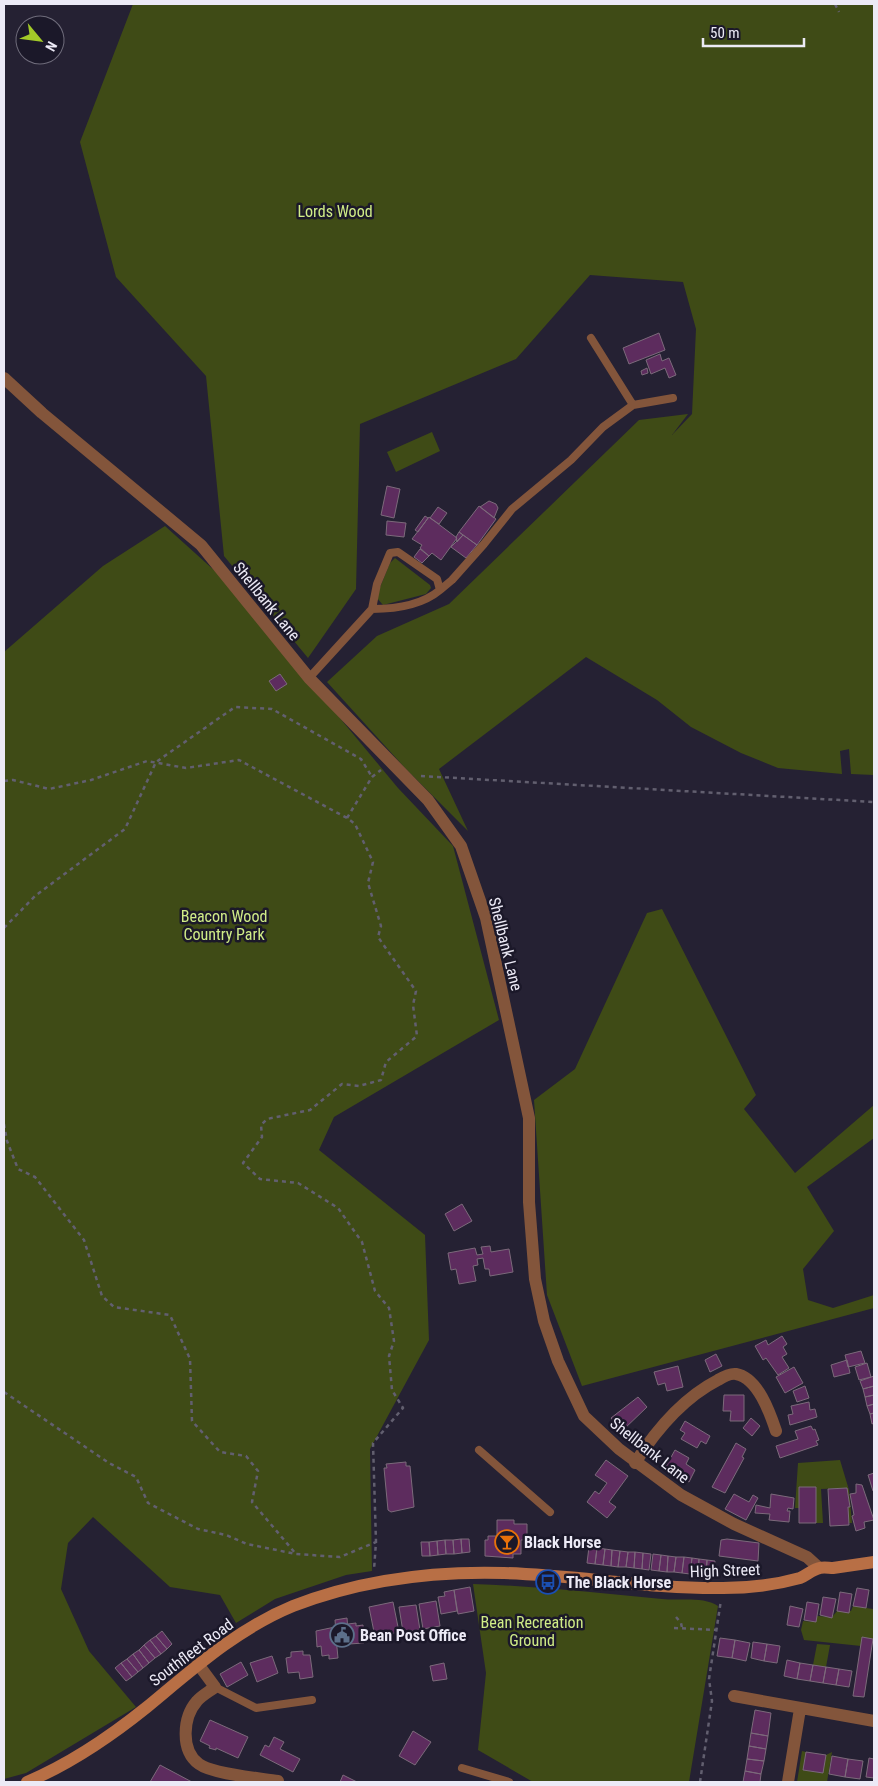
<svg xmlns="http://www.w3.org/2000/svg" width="878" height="1786" font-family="'Roboto Condensed',sans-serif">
  <rect width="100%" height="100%" fill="#252133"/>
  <path fill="#3f4b16" d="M133,4h741v771l-23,-1 -2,-25 -9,2 2,23 -64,-6 -37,-15 -50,-26 -34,-27 -71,-43 -147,112 29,62 -62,-62 -79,-87 50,-46 72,-32 190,-184 49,-6 -16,21 20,-21 4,-85 -13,-47 -93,-7 -74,84 -156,65 -4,165 -48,69 -84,-102 -18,-180 -90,-99 -36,-135z
    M432,432l8,19 -44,21 -9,-20z
    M165,526l61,55 172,207 55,58 46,174 -165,97 -15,33 106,85 4,105 -59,109 2,122 -26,4 -71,24 -39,24 -16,-28 -50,-8 -77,-70 -25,26 -7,46 28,62 47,56 -110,66 -22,6v-1127l99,-86z
    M395,558l35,27 1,3 -5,6 -43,11 -7,-8 14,-34z
    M662,909l94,186 -12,14 51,64 79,-68v33l-67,49 27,44 -31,38 5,31 25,8 41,-13v13l-292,78 -35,-91 -13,-195 41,-31 72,-156z
    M840,1460l9,30 3,33h-3l-1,-16h2l-4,-19 -25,1 2,34h-7v-36h-17v21h-4l3,-45z
    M473,1584c63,2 126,9 189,15 18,2 41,-3 56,7l-29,176h-156l-55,-32 8,-77z
    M874,1605l-1,34 -11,-2 -1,9 -57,-6 -3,-10 2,-9 12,1 2,-6 15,1 5,-6h14l2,-5 20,3z
    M817,1644l13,1 -4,22 -13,-2z
    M802,1751l4,1 -3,18 19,3 4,-18 6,-3 -5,30h-30z"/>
  <path fill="#5d2c5e" stroke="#7c6a7b" d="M659,333l6,17 -36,14 -6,-16z
    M660,354l2,7 7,-3 7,17 -7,3 -4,-10 -14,6 -5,-14z
    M647,368l1,5 -6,2 -1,-4z
    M387,486l13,3 -6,29 -13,-3z
    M489,501l7,3 2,4 -4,10 -14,-11z
    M479,506l17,13 -19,26 -18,-13z
    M438,507l9,6 -8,11 -9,-6z
    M425,516l3,2 -10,14 -3,-2z
    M429,517l28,21 -16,22 -9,-7 -3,3 -9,-8 2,-3 -10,-6z
    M387,521l19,2 -2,14 -18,-2z
    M459,532l4,3 -6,7 -1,-5z
    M463,535l14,10 -11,13 -15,-11z
    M420,549l9,7 -7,7 -8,-6z
    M280,674l7,10 -11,7 -7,-10z
    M462,1204l10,17 -18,10 -9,-17z
    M490,1246l1,6 18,-3 4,23 -23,4 -1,-7h-4l-2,-11 -6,1 1,6 -5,1 3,15 -17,3 -3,-15 -5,1 -3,-17 27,-5 2,7 6,-1 -2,-7z
    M782,1336l5,8 -4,3 4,7 -5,3 7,11 -11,7 -12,-17 -3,2 -8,-14 11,-6 2,5z
    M861,1351l4,12 -17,4 -3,-12z
    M716,1354l6,12 -12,6 -5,-12z
    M847,1360l3,13 -16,4 -3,-12z
    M867,1363l4,14 -12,3 -4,-13z
    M678,1366l5,21 -16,4 -2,-8 -7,2 -4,-13z
    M794,1367l9,16 -18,10 -9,-16z
    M874,1376v10l-11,3 -3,-8z
    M805,1386l4,12 -12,4 -4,-11z
    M874,1386v9l-9,2 -2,-8z
    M724,1395h20v26h-14l1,-10h-8z
    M874,1395v9l-7,2 -2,-9z
    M638,1397l9,10 -25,24 -11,-13z
    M809,1402l1,8 5,-1 2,8 -27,8 -2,-10 5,-1 -2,-8z
    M874,1404v9l-4,1 -3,-8z
    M874,1413v10l-2,1 -2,-10z
    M751,1418l9,8 -8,10 -9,-8z
    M685,1421l25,15 -4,8 -5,-3 -4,7 -16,-9 4,-6 -5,-3z
    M811,1426l2,4 2,-1 4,11 -3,1 2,4 -38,13 -4,-12 22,-7 -3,-8z
    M736,1443l10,6 -4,8 2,1 -19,35 -13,-6z
    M675,1450l14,8 -3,6 9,6 -6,12 -24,-14z
    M606,1460l22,16 -19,26 7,5 -9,11 -20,-16 8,-11 4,3 8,-11 -12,-8z
    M406,1462v4h4l4,41 -23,5 -3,-2 -4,-42h3l-1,-4z
    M874,1473v18h-1l-5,-16z
    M856,1484l6,1 12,35 -10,2 1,6 -9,3 -4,-15 2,-1 -4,-21 6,-1z
    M799,1487h17v36h-17z
    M847,1488l3,19h-2l1,18 -19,1 -2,-37z
    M734,1494l15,8 4,-7 5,3 -12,22 -21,-11z
    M771,1494l23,4 -1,11 -5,-1 -1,3h3l-1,11 -20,-2 1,-6 -15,-1 1,-8 14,3z
    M497,1520h17v4h13v16h-6v14h-8v4l-28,-2v-16h3v-4h9z
    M461,1539l1,14 -8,1 -1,-14z
    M461,1539h8l1,13 -8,1z
    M727,1539l32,4 -1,18 -39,-5 2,-16z
    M445,1540l1,14 -8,1 -1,-14z
    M445,1540h8l1,14h-8z
    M437,1541l1,14 -8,1 -1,-14z
    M421,1542h8l1,14h-8z
    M589,1547l8,1 -2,16 -8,-1z
    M597,1548l8,1 -2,16 -8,-1z
    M605,1549l7,1 -1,16 -8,-1z
    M612,1550l8,1 -2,16 -7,-1z
    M620,1551l8,1 -2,15h-8z
    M628,1552h7l-1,16 -8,-1z
    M635,1552l8,1 -1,16 -8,-1z
    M643,1553l8,1 -2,16 -7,-1z
    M653,1554l8,1 -2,16 -8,-1z
    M661,1555l7,1 -1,16 -8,-1z
    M668,1556l8,1 -2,15h-7z
    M676,1557h8l-2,16 -8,-1z
    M684,1557l8,1 -2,16 -8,-1z
    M692,1558l7,1 -1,16 -8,-1z
    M699,1559l8,1 -1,16 -8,-1z
    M707,1560l8,1 -2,15h-7z
    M470,1587l4,24 -16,3 -4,-24z
    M857,1588l12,2 -3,18 -13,-2z
    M454,1590l3,21 -16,3 -3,-17 7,-1 -1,-4z
    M840,1592l12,2 -3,19 -12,-2z
    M823,1597l13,2 -4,19 -12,-3z
    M436,1601l4,25 -17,3 -4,-25z
    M393,1602l6,30 -24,5 -6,-30z
    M807,1602l12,2 -3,18 -12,-2z
    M416,1605l4,25 -17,2 -4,-25z
    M790,1606l13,3 -4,18 -12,-2z
    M347,1618l2,26 -12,2 -2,-26z
    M356,1623v3l7,-1 1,18 -15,1 -1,-20z
    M335,1627l3,31 -9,1v-4l-7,1 -1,-10 -4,1 -1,-16z
    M162,1631l10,13 -5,5 -11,-13z
    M156,1636l11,13 -6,5 -11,-14z
    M862,1637l11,2 -9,58 -11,-1z
    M720,1638l15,2 -3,18 -15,-2z
    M150,1640l11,14 -6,4 -11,-13z
    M735,1640l15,3 -4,18 -14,-3z
    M753,1642l14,2 -3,17 -13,-3z
    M767,1644l13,2 -3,17 -13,-2z
    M144,1645l11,13 -6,5 -10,-13z
    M139,1650l10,13 -6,5 -10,-14z
    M303,1651v4h7l3,22 -13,2 -1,-7 -11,1 -2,-15 5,-1v-5z
    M133,1654l10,14 -5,4 -11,-13z
    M272,1656l6,17 -21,9 -7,-19z
    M127,1659l11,13 -6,5 -11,-14z
    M787,1660l13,3 -3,16 -13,-3z
    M241,1662l7,13 -21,12 -7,-13z
    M121,1663l11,14 -6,4 -11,-13z
    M444,1663l3,16 -14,2 -3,-15z
    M800,1663l13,2 -3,16 -13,-2z
    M813,1665l13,2 -3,16 -13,-2z
    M826,1667l13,2 -3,16 -13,-2z
    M839,1669l13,2 -3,16 -13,-2z
    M755,1710l16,3 -3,23 -17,-3z
    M210,1720l38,17 -10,21 -22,-10v2l-7,-2 1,-2 -10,-5z
    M413,1731l18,11 -16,23 -16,-9z
    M751,1733l17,3 -2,13 -17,-3z
    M274,1737l10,5 -4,7 20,10 -7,13 -33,-17 5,-10 4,2z
    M749,1746l17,3 -2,12 -17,-2z
    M806,1752l20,3 -3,18 -20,-3z
    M832,1756l16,3 -3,18 -16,-3z
    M869,1758l5,1v19l-8,-1z
    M747,1759l17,2 -3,13 -16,-3z
    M848,1759l15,2 -3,18 -15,-2z
    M160,1765l32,17h-42z
    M745,1771l16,3 -1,8h-17z
    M343,1775l14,7h-17z"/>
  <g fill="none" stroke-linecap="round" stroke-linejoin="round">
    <path stroke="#625f6f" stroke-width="2.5" stroke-dasharray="4 4" stroke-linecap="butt" d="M835,4l4,8
      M421,776l453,26
      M4,781l9,-1 36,9 42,-9 56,-19 39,7 53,-8 108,58 8,6 18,38 -5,21 13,43 -3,11 38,54 -3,14 4,31 -31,26 -5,18 -22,6 -17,-2 -32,26 -43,9 -6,6 1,12 -19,26 17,16 38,4 40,25 24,34 13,49 14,17 5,33 -5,15 3,34 11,18 -30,35 3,99 -2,28
      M347,818l25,-41 9,-7
      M4,928l31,-32 90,-67 31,-67 79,-55 37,2 89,50 11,18
      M4,1124l3,17 11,28 17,8 49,63 18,56 12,11 56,8 20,44 2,62 28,31 26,4 12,15 -6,31 44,52
      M4,1392l105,71 27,14 12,26 50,26 28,6 21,9 49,10 44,3 36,-15
      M676,1617l5,6 1,5
      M674,1628l43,2
      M700,1782l12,-81 -3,-22 12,-79"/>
    <path stroke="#83553b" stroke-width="8" d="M591,338l42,67
      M440,590l12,-10 32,-36 28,-35 59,-49 32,-33 30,-22 40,-7
      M309,678l63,-69 5,-25 13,-31 8,-1 39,27 3,11c-18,15 -45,19 -68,19
      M479,1450l71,62
      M215,1687l41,21 56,-8
      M462,1768l47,14"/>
    <path stroke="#83553b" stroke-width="12" d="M4,378l38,35 159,132 108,133 119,122 33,46 25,72 43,200v84l6,77 9,42 14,40 26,55 35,33 62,46 53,29 73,33 11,10
      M635,1463c21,-33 48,-65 83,-83 5,-3 12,-7 18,-6 22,4 34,39 40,57
      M198,1664l17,23c-5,4 -14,9 -18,14 -14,16 -17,49 2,63 13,10 61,14 79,17
      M734,1696l140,25
      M788,1782l12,-73"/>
    <path stroke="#b86f45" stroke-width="12" d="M27,1782c43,-18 84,-46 120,-75 46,-38 90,-78 146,-101 67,-26 140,-35 211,-33 73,2 146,16 219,15 26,0 52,-3 77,-10 7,-3 13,-9 20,-10 4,-1 9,0 13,0 14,-2 28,-4 41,-6"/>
  </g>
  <defs>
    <g id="bar-ring" transform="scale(1.25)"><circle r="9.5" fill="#1b1829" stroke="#e8710a" stroke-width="1.5"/><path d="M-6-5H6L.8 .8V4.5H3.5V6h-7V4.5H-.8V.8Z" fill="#e8710a"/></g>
    <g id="bus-ring" transform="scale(1.25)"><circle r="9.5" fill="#1b1829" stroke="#1a4fb4" stroke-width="1.5"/><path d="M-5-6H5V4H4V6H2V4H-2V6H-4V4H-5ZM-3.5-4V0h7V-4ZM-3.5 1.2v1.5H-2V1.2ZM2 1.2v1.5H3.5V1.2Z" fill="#1a4fb4"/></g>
    <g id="civic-ring" transform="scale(1.25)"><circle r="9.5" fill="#1b1829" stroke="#5c6f8a" stroke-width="1.5"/><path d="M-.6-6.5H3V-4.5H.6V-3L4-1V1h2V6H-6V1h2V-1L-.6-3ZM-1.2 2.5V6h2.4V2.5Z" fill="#5c6f8a"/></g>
  </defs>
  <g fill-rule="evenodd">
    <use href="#bar-ring" x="507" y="1542"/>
    <use href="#bus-ring" x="548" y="1582"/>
    <use href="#civic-ring" x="342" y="1635"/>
  </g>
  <g text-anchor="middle" stroke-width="5" stroke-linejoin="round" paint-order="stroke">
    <g font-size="16" fill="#d0ec87" stroke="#1b1829">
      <text x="335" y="217">Lords Wood</text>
      <text x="224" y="922">Beacon Wood<tspan x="224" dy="18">Country Park</tspan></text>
      <text x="532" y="1628">Bean Recreation<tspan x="532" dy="18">Ground</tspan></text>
    </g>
    <g font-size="16" fill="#eceaf6" stroke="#1b1829">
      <text transform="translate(267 601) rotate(51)" y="6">Shellbank Lane</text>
      <text transform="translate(506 944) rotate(76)" y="6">Shellbank Lane</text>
      <text transform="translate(650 1450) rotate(38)" y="6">Shellbank Lane</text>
      <text transform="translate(725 1570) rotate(-2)" y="6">High Street</text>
      <text transform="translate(191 1652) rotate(-37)" y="6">Southfleet Road</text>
    </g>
    <g font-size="16" font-weight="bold" fill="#eceaf6" stroke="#1b1829" text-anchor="start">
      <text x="524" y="1548">Black Horse</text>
      <text x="566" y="1588">The Black Horse</text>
      <text x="360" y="1641">Bean Post Office</text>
    </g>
  </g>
  <rect width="878" height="1786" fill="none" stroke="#eceaf6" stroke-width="10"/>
  <g transform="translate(40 40) rotate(119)"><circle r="24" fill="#1b1829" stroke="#6f6c7b"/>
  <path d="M0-4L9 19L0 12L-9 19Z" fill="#a2c928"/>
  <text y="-8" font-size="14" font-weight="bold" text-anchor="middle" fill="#eceaf6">N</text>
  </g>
  <path d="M703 38v8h101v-8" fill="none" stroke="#eceaf6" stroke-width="2.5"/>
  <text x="710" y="38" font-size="15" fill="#eceaf6" stroke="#1b1829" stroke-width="4" paint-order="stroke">50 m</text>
</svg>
